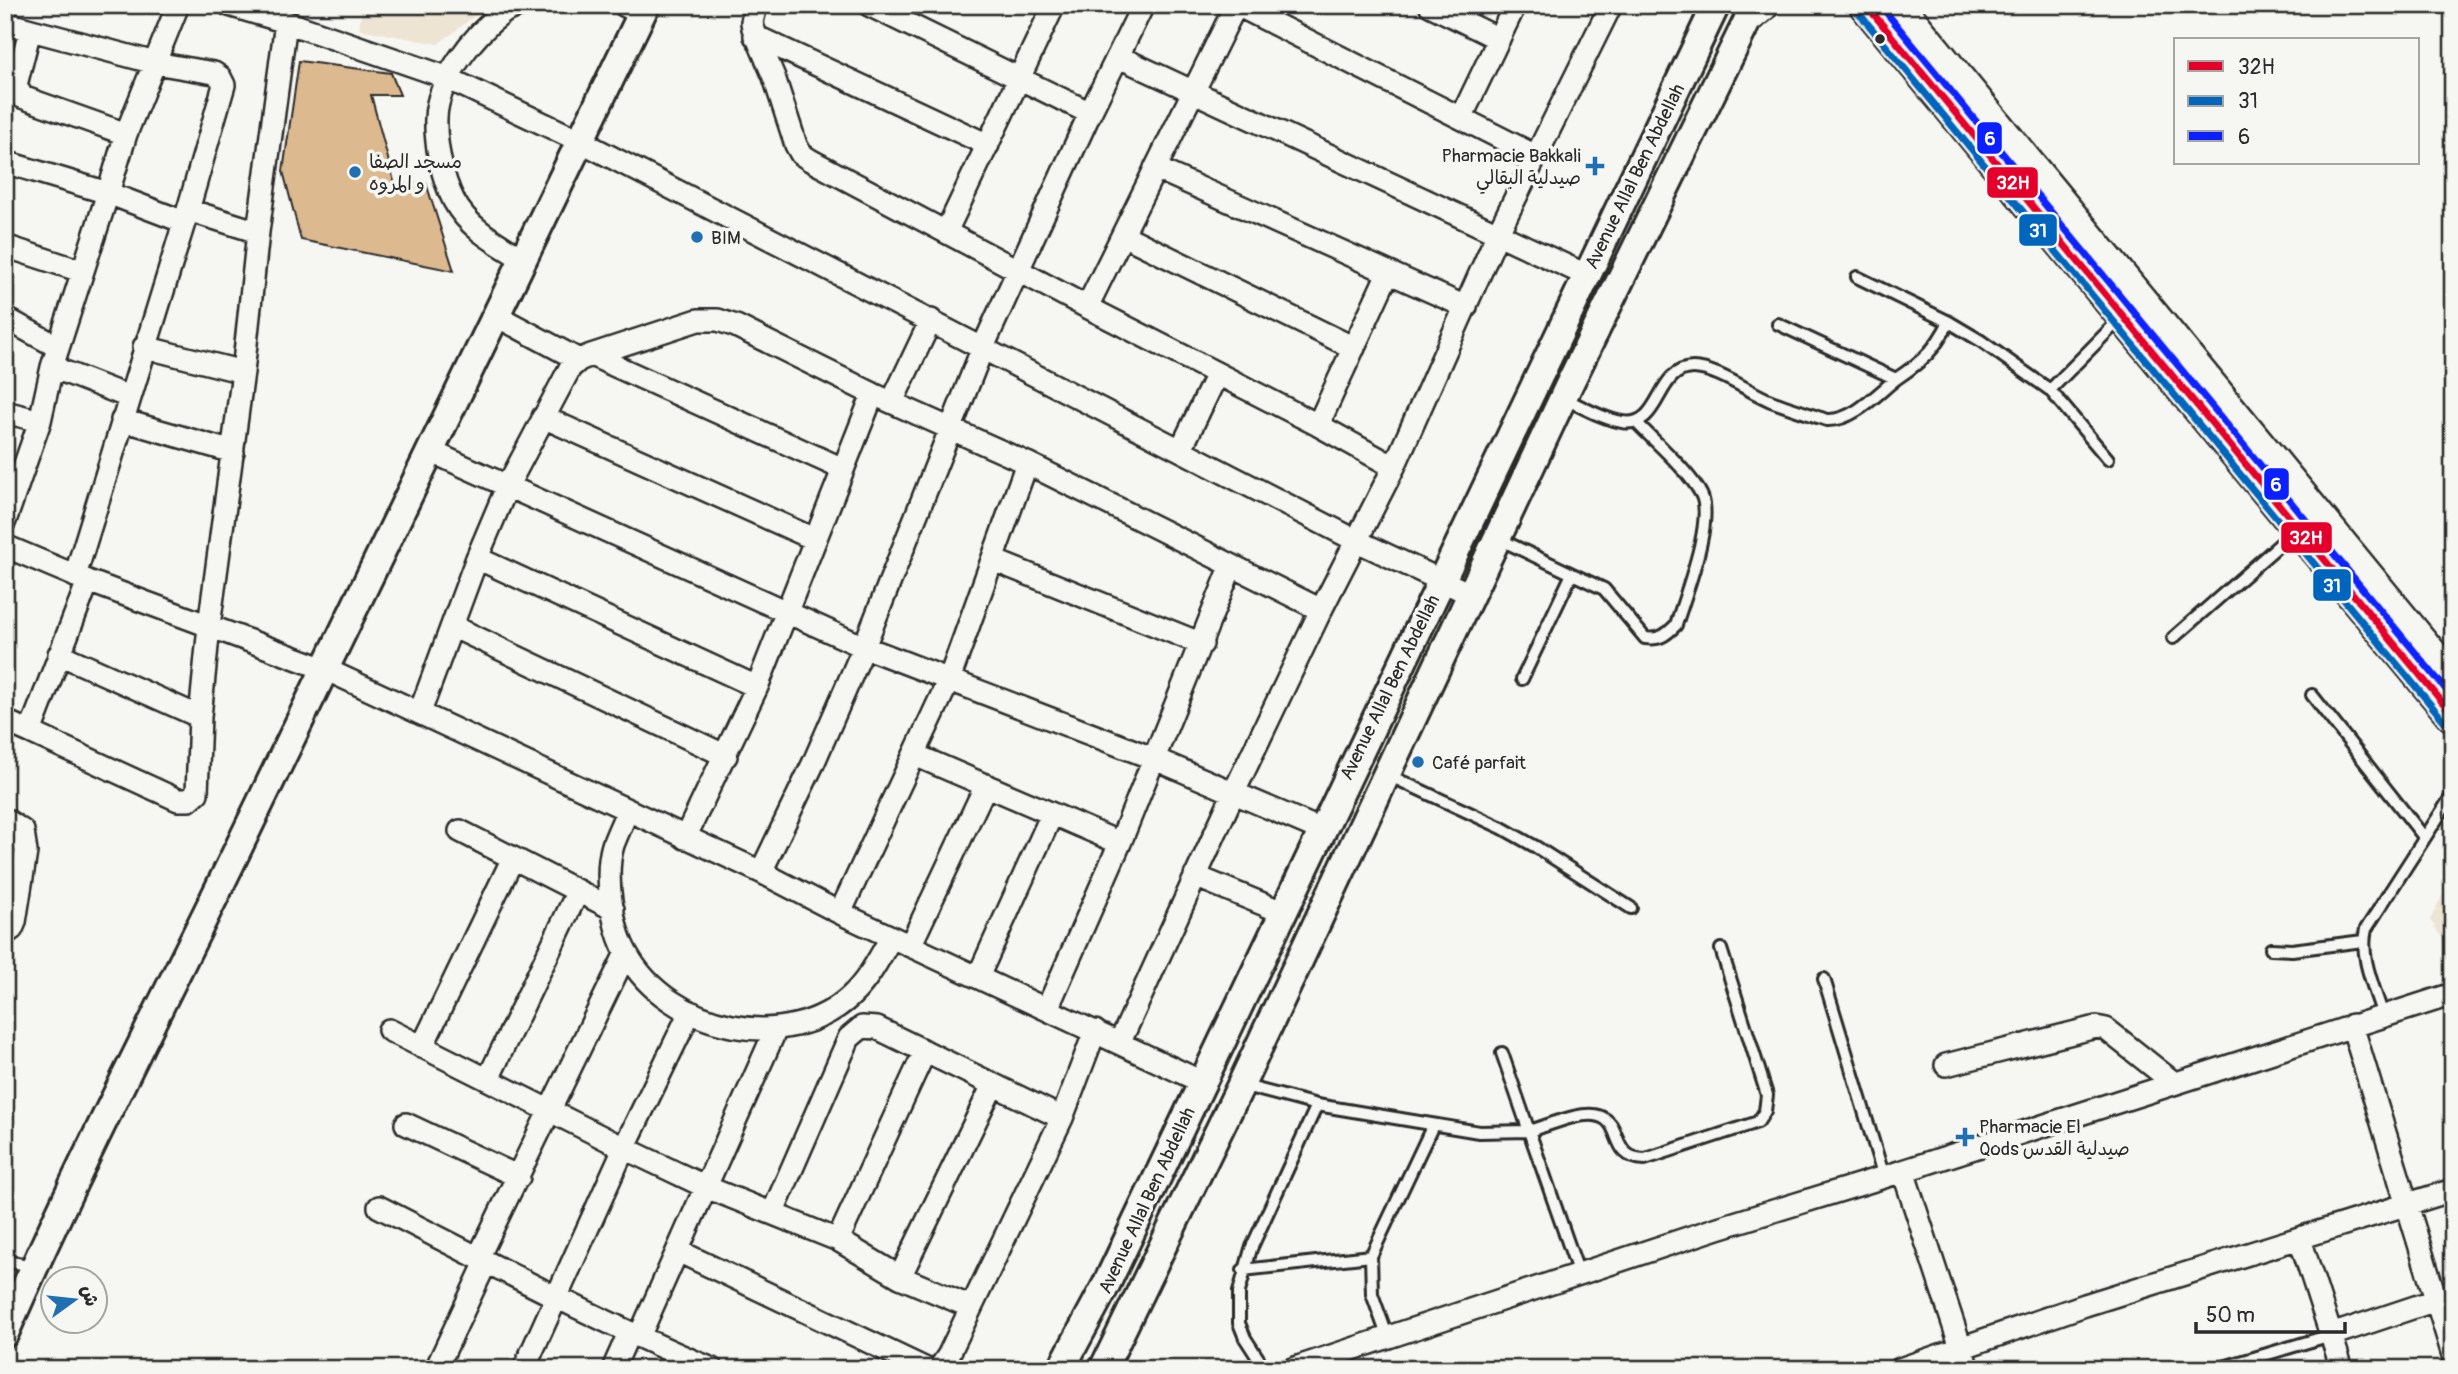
<svg xmlns="http://www.w3.org/2000/svg" width="2458" height="1374" font-family="Pangolin,'Playpen Sans Arabic',sans-serif">
  <rect width="100%" height="100%" fill="#f6f6f2"/>
  <filter id="ink" filterUnits="userSpaceOnUse"><feTurbulence type="fractalNoise" baseFrequency=".0143" numOctaves="2"/><feDisplacementMap in="SourceGraphic" scale="14" xChannelSelector="R" yChannelSelector="G"/><feConvolveMatrix kernelMatrix="1 2 1 2 8 2 1 2 1" color-interpolation-filters="sRGB"/></filter>
  <g filter="url(#ink)">
    <path fill="#eee4d4" d="M362,5h127l-51,39 -79,-15z
      M2453,875v79l-23,-34z"/>
    <path fill="#dcb98e" stroke="#2b2b2b" stroke-width="2" d="M299,61l92,12 9,22h-29l24,90 31,-2 28,88 -153,-31 -18,-69z"/>
    <g fill="none" stroke-linecap="round" stroke-linejoin="round">
      <g stroke="#2b2b2b" stroke-width="16">
        <path id="service" d="M1857,277l92,45 32,19 69,49 70,-71
          M1778,324l118,55c28,-19 38,-28 53,-57
          M2050,390l58,69
          M1563,398c18,8 39,21 59,24 40,7 33,-54 71,-54 23,0 56,24 78,33 19,7 38,13 56,19 26,1 50,-26 69,-41
          M1499,539l105,50 41,49c15,2 21,-3 31,-13 9,-30 39,-105 25,-131 -12,-23 -46,-52 -65,-72
          M2173,638l122,-107
          M1522,679l50,-105
          M2312,695l112,142
          M1388,775l114,53 34,19 95,61
          M2271,949l21,1 71,-9
          M1824,979l60,198
          M2383,1016c-8,-27 -24,-59 -17,-87l87,-135
          M1502,1053l27,78c18,-5 53,-21 70,-15 25,8 10,42 46,43l113,-37 7,-11 2,-16 -46,-146
          M1241,1085l76,20 162,27 50,-1 50,143
          M5,1261l29,5
          M1243,1270l128,-14
          M1388,1338l-16,-44 -1,-38 62,-131
          M1265,1369l-20,-31 -6,-15v-31l12,-43 66,-144
          M2217,1369l114,-34"/>
      </g>
      <g stroke="#2b2b2b" stroke-width="26">
        <path id="minor" d="M178,5l-52,129 -18,59 76,29
          M229,5l57,17 157,54 137,65 777,400 113,53
          M523,5c-7,2 -15,4 -20,8 -29,21 -66,68 -67,105 -1,26 6,60 18,83 15,28 43,42 69,58
          M624,5l18,9
          M756,5l-4,17 1,6 21,49 22,68 5,9 9,6 277,147 231,118 76,42
          M869,5l221,108
          M1237,5l299,151
          M1430,5l69,34
          M5,23l150,40 59,10 6,4 4,8 -36,125 -113,366
          M30,30l-14,55 6,12 104,37
          M755,36l233,109
          M1119,57l467,218
          M1461,118l54,-113
          M5,162l103,31 -56,174 -12,54 -35,100
          M1155,168l311,139
          M188,210l70,22
          M946,232l108,-227
          M1123,235l231,113
          M5,246l76,25
          M1087,307l149,-302
          M495,315l84,45
          M5,318l53,29
          M144,347l99,25
          M591,355l252,114
          M52,367l77,30
          M892,402l39,-82
          M5,412l35,9
          M543,417l271,122
          M122,420l111,32
          M1318,425l70,-152
          M1181,449l36,-75
          M430,451l434,196 291,112 166,71
          M5,546l83,35 237,88 436,203 79,41 362,169
          M477,558l280,129
          M993,560l209,84
          M452,626l274,130
          M59,654l141,63
          M420,712l57,-154 30,-71 63,-119 9,-8 12,-5 107,-35h20l18,6 137,68 154,69 294,147
          M5,721l25,11 58,-151
          M30,732l148,68h11l8,-7 3,-76 9,-91 34,-254 15,-140 28,-210
          M915,755l205,88
          M627,811c-4,11 -10,23 -14,34 -9,30 -1,83 14,109 42,76 161,102 225,41 17,-16 27,-37 39,-57
          M5,819l18,12 3,21 -11,70 -3,7 -7,5
          M460,831l153,78
          M685,838l72,-151 116,-293
          M761,872l52,-108 51,-117 119,-300 107,-234 53,-108
          M1195,876l87,36
          M840,913l109,-233 78,-217
          M910,946l76,-161
          M978,977l74,-163
          M1047,1009l73,-166 111,-276
          M2352,1025l101,330
          M389,1030l235,118 82,39 132,53 62,37 71,30
          M1120,1042l114,-250 87,-182 73,-143 104,-234 113,-228
          M422,1047l91,-189
          M1946,1065l150,-38 10,2 68,54
          M488,1079l90,-188
          M406,1124l113,53
          M1903,1171l65,198
          M379,1207c110,56 219,114 333,162
          M773,1212l76,-174 13,-11 15,1 185,90
          M2300,1239l42,130
          M838,1240l87,-189
          M678,1251l248,118
          M478,1258l148,-305
          M900,1277l93,-192
          M2331,1335l105,-35
          M639,1337l137,-308
          M436,1369l50,-107
          M524,1369l100,-221 66,-136
          M613,1369l16,-36
          M939,1369l9,-13 114,-238 33,-87
          M1292,1369l426,-141 166,-51 569,-183
          M1900,1369l185,-64 368,-115"/>
      </g>
      <g stroke="#2b2b2b" stroke-width="32">
        <path id="tertiary" d="M5,1333c70,-161 151,-316 228,-474 139,-284 274,-570 413,-854
          M1061,1369l45,-84 610,-1280
          M1103,1369l138,-284 327,-698 187,-382"/>
      </g>
      <g stroke="#2b2b2b" stroke-width="37">
        <path id="secondary" d="M1866,5l587,710
          M1897,5l556,676
          M1751,14l11,-9"/>
      </g>
      <use href="#service" stroke="#f6f6f2" stroke-width="10"/>
      <use href="#minor" stroke="#f6f6f2" stroke-width="21"/>
      <use href="#tertiary" stroke="#f6f6f2" stroke-width="26"/>
      <use href="#secondary" stroke="#f6f6f2" stroke-width="32"/>
      <g stroke="#f6f6f2" stroke-width="12">
        <path id="bus-1" d="M1866,5l587,710"/>
      </g>
      <g stroke="#f6f6f2" stroke-width="12">
        <path id="bus-2" d="M1858,12l587,710"/>
      </g>
      <g stroke="#f6f6f2" stroke-width="12">
        <path id="bus-3" d="M1880,5l573,693"/>
      </g>
      <use href="#bus-1" stroke="#e4002b" stroke-width="7"/>
      <use href="#bus-2" stroke="#0065bd" stroke-width="7"/>
      <use href="#bus-3" stroke="#0c20ff" stroke-width="7"/>
    </g>
  </g>
  <circle fill="#2b2b2b" stroke="#f6f6f2" stroke-width="2.5" cx="1880" cy="39" r="6"/>
  <g fill="#1f6fb2" stroke="#f6f6f2" stroke-width="2.5">
    <path d="M1591.5 155.5h7v7h7v7h-7v7h-7v-7h-7v-7h7z"/>
    <circle cx="355" cy="172" r="7"/>
    <circle cx="697" cy="237" r="7"/>
    <circle cx="1418" cy="762" r="7"/>
    <path d="M1961.5 1126.5h7v7h7v7h-7v7h-7v-7h-7v-7h7z"/>
  </g>
  <g text-anchor="middle" stroke-width="7" stroke-linejoin="round" paint-order="stroke">
    <g font-size="19" fill="#2b2b2b" stroke="#f6f6f2" text-anchor="start">
      <text x="1581" y="162" text-anchor="end">Pharmacie Bakkali<tspan x="1581" dy="22">صيدلية البقالي</tspan></text>
      <text x="369" y="168">مسجد الصفا<tspan x="369" dy="22">و المروه</tspan></text>
      <text x="711" y="244">BIM</text>
      <text x="1432" y="769">Café parfait</text>
      <text x="1979" y="1133">Pharmacie El<tspan x="1979" dy="22">Qods صيدلية القدس</tspan></text>
    </g>
    <g font-size="19" fill="#2b2b2b" stroke="#f6f6f2">
      <text transform="translate(1634 176) rotate(-64)" y="7">Avenue Allal Ben Abdellah</text>
      <text transform="translate(1389 687) rotate(-64)" y="7">Avenue Allal Ben Abdellah</text>
      <text transform="translate(1146 1200) rotate(-65)" y="7">Avenue Allal Ben Abdellah</text>
    </g>
  </g>
  <g stroke="#f6f6f2" stroke-width="2.5">
    <rect x="1976" y="121" width="27" height="34" rx="7" fill="#0c20ff"/>
    <rect x="1986" y="166" width="53" height="33" rx="7" fill="#e4002b"/>
    <rect x="2018" y="213" width="40" height="34" rx="7" fill="#0065bd"/>
    <rect x="2263" y="467" width="27" height="34" rx="7" fill="#0c20ff"/>
    <rect x="2280" y="521" width="53" height="33" rx="7" fill="#e4002b"/>
    <rect x="2312" y="568" width="40" height="34" rx="7" fill="#0065bd"/>
  </g>
  <g font-size="19" text-anchor="middle" font-weight="bold" fill="#fff">
    <text x="1990" y="145">6</text>
    <text x="2013" y="189">32H</text>
    <text x="2038" y="237">31</text>
    <text x="2276" y="491">6</text>
    <text x="2306" y="544">32H</text>
    <text x="2332" y="592">31</text>
  </g>
  <rect width="2458" height="1374" fill="none" stroke="#f6f6f2" stroke-width="28"/>
  <rect x="14" y="14" width="2430" height="1346" fill="none" stroke="#2b2b2b" stroke-width="2.5" filter="url(#ink)"/>
  <rect x="2174" y="38" width="245" height="126" fill="#f6f6f2" stroke="#a5a5a2" stroke-width="2"/>
  <rect x="2188" y="61" width="35" height="10" fill="#e4002b" stroke="#a5a5a2" stroke-width="2"/>
  <text x="2238" y="74" font-size="21" fill="#2b2b2b">32H</text>
  <rect x="2188" y="96" width="35" height="10" fill="#0065bd" stroke="#a5a5a2" stroke-width="2"/>
  <text x="2238" y="108" font-size="21" fill="#2b2b2b">31</text>
  <rect x="2188" y="131" width="35" height="10" fill="#0c20ff" stroke="#a5a5a2" stroke-width="2"/>
  <text x="2238" y="144" font-size="21" fill="#2b2b2b">6</text>
  <g transform="translate(74 1300) rotate(75)"><circle r="33" fill="#f6f6f2" stroke="#a5a5a2" stroke-width="2"/>
  <path d="M0-5L12 26L0 18L-12 26Z" fill="#1f6fb2"/>
  <text y="-10" font-size="19" font-weight="bold" text-anchor="middle" fill="#2b2b2b">ش</text>
  </g>
  <path d="M2196 1322v10h149v-10" fill="none" stroke="#2b2b2b" stroke-width="3.5"/>
  <text x="2206" y="1322" font-size="21" fill="#2b2b2b" stroke="#f6f6f2" stroke-width="5" paint-order="stroke">50 m</text>
</svg>
